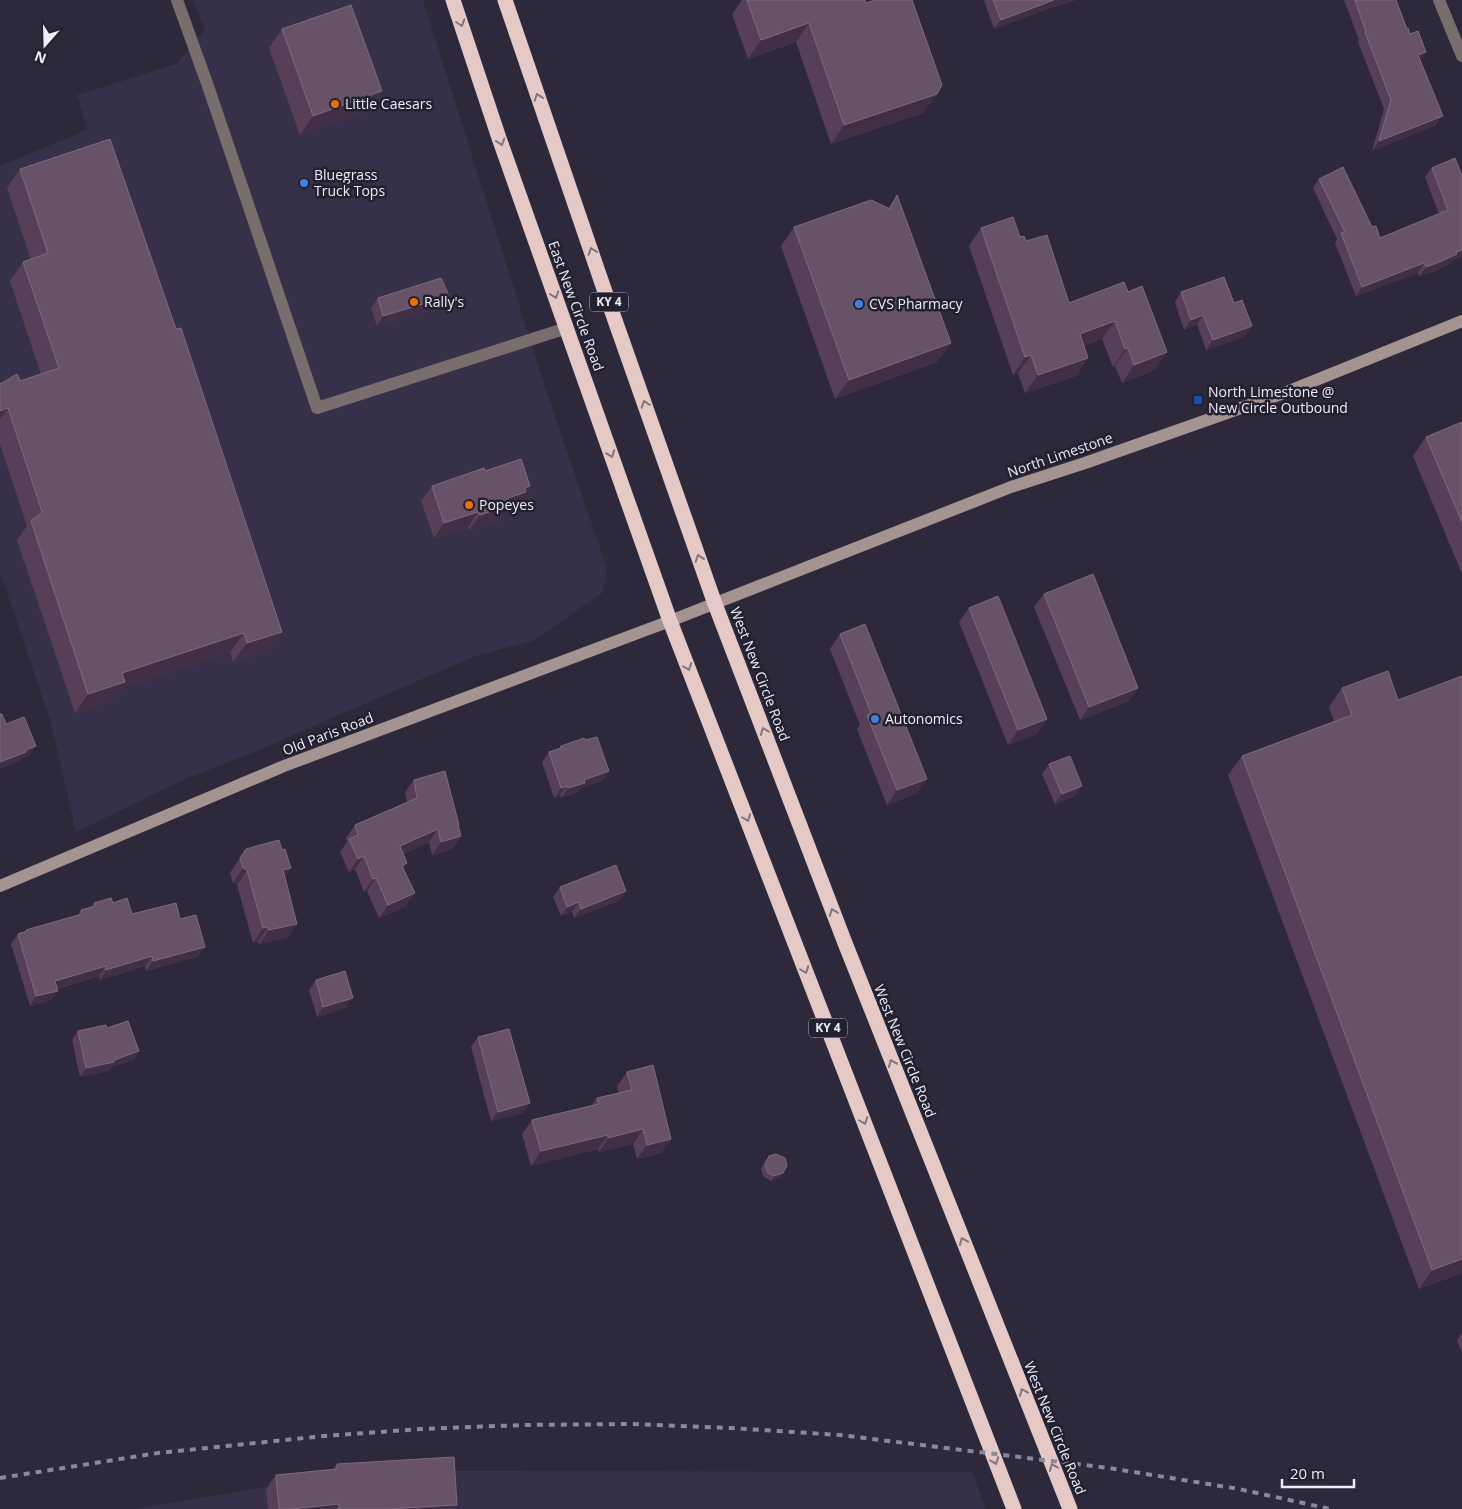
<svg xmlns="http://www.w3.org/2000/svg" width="1462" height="1509" font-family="'Open Sans',sans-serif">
  <rect width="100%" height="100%" fill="#2d293b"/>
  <path fill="#363149" d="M193,0h230l122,387 62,181 -1,10 -4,15 -67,47 -62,17 -226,98 -60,23 -111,54 -25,-109 -51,-151v-406l77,-32 10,-6 -10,-33 99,-31 29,-34z
    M445,1471l528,1 12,37h-851l193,-32z"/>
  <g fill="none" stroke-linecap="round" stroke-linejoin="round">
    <path stroke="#796e6d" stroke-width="12" d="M177,0l32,89 108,319 250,-80
      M1439,0l23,56"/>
    <path stroke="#a59391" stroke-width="12" d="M0,886l284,-120 386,-145 341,-134 74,-24 199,-70 178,-72"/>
    <path stroke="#e5c9c7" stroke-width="15" d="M453,0l46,138 171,483 344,888
      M505,0l99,289 111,315 130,339 225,566"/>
    <path stroke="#8b8897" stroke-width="4" stroke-dasharray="6 6" stroke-linecap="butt" d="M0,1478l158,-25 166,-17 97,-7 102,-4 110,-1 98,4 109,7 269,33 130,21 91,20"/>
  </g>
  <path fill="#574057" d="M742,0h123l58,113 -92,31 -35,-102 -48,17 -16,-45z
    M984,0h92l-32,10 -50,19z
    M1344,0h52l11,29 19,23 -6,8 16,65 -64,26 12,-42 -26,-67 1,-2z
    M282,29l100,62 -14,19 -68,25 -31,-87z
    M1455,158l-3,103 -2,3 -20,9 -11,3 -1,-3 -62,23 -21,-53 2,-4 -24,-51 6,-9 53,48 8,11 59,-24 -14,-37 7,-9z
    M20,169l156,160 106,303 -14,19 -35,11 -3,-10 -109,36 -9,13 -37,12 -58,-173 10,-14 -27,-82v-60l20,-3 21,-7 -31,-93 13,-19 8,-2 -24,-72z
    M897,195l40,167 -102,37 -54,-153 13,-19 94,-19z
    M981,228l39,9 49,66 55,-21 31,88 -33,13 -7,-17 -2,1 -11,-28 -18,7 4,12 -12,18 -51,17 -7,-20 -5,2 -44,-129z
    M1181,292l53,11 18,23 -7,10 -39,14 -9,-26 -13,6 -9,-28z
    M449,296l-7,10 -65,20 -6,-18 7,-10z
    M1462,422v152l-49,-118 13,-19z
    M485,471l45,15 -14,20 -8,3 -8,11 -31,10 -1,-3 -34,11 -13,-37 11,-15z
    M1044,594l94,94 -9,13 -49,19 -46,-113z
    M969,608l78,111 -10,15 -29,11 -49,-123z
    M840,634l87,145 -10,14 -30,12 -30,-76 3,-4 -30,-76z
    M1462,676v597l-43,16 -191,-514 14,-19 92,-35 -5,-14 13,-19 56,12z
    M585,740l24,31 -7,10 -21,7 -3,4 -17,6 -1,-3 -6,3 -12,-36 7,-10 10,-3 2,-3z
    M1049,764l26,32 -20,8 -13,-30z
    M414,780l45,45 -1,1 3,10 -9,13 -20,6 -3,-13 -26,12 3,52 -27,12 -12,-27 -3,1 -9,-23 -6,3 -9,-20 7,-10 -1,-4 9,-13 52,-23 -2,-10z
    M246,849l36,1 9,18 -6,9 12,47 -10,14 -28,6 -1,-2 -5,1 -16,-58 -4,-2 -3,-10z
    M560,887l66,4 -7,10 -45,17 -2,-6 -11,4 -8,-19z
    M94,903h19l19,11 48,5 18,38 -52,14 -1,-5 -45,14 -1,-4 -42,13 -6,11 -21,6 -19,-62 7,-10 7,-2 1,-2 51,-14 4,-6 10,-2z
    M316,980l30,28 -29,9 -8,-27z
    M107,1028l32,23 -6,9 -22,7 -3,4 -28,6 -8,-37 6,-9z
    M478,1037l45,76 -32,8 -20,-74z
    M627,1072l44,67 -10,14 -24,6 -4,-15 -34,8 -1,-3 -67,17 -9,-32 10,-14 60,-15 5,-7 22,-5 -2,-7z
    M769,1156l14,17 -4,5 -8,3 -8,-5 -2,-8z
    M1462,1333v20l-5,-13z
    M337,1464l117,45h-186l-2,-20 10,-14 57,-6z"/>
  <path fill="#402f45" d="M1054,0h22l-32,10 -50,19 7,-9z
    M809,23l-13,19 -48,17 13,-19z
    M1426,52l-7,9 -1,-6z
    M382,91l-14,19 -68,25 13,-19z
    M937,94l-14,19 -92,31 13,-19z
    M1443,116l-7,9 -64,26 7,-10z
    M1462,250v7l-10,4 -2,3 -20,9 -11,3 7,-9z
    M1424,263l-6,10 -62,23 6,-9z
    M449,296l-7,10 -65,20 6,-10z
    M1203,315l-6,9 -13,6 7,-10z
    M1115,321l-13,18 -34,13 12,-18z
    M1252,326l-7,10 -39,14 7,-10z
    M951,343l-14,19 -102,37 14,-19z
    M1128,348l-13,18 -2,1 12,-18z
    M1167,352l-12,18 -33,13 12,-18z
    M1031,355l-13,18 -5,2 12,-18z
    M1088,358l-12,18 -51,17 13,-18z
    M8,408l-8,12v-9z
    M530,486l-14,20 -8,3 -8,11 -31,10 11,-15 28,-17 17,-10z
    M478,512l-10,15 -34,11 10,-15z
    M282,632l-14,19 -35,11 14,-19z
    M244,633l-14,19 -109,36 -9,13 -37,12 13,-19 34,-21z
    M1138,688l-9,13 -49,19 9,-13z
    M1047,719l-10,15 -29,11 10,-15z
    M36,746l-7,10 -8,3 -1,2 -20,8v-7z
    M609,771l-7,10 -21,7 -3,4 -17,6 7,-10 16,-8z
    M927,779l-10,14 -30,12 10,-15z
    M567,786l-7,9 -6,3 7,-10z
    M1082,786l-7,10 -20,8 7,-10z
    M438,829l-9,13 -38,17 9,-13z
    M461,836l-9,13 -20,6 9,-13z
    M364,856l-9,13 -6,3 9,-13z
    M243,868l4,2 -10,15 -4,-2z
    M291,868l-10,15 2,-13z
    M376,878l-9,13 -3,1 9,-13z
    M626,891l-7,10 -45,17 7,-9z
    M415,893l-9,13 -27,12 9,-13z
    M579,902l-7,10 -11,4 6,-9z
    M297,924l-10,14 -28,6 10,-14z
    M268,927l-10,15 -5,1 10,-15z
    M205,947l-7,10 -52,14 7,-10z
    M152,956l-7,10 -45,14 6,-10z
    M106,966l-7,10 -51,15 7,-10z
    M58,991l-7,9 -21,6 6,-10z
    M353,998l-7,10 -29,9 6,-10z
    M139,1051l-6,9 -22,7 -3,4 -28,6 6,-9z
    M530,1103l-7,10 -32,8 7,-9z
    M643,1129l-10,15 -34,8 9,-14z
    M608,1135l-10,14 -67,17 10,-15z
    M671,1139l-10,14 -24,6 10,-14z
    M783,1173l-4,5 -8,3 3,-5z
    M1462,1259v14l-43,16 13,-19z
    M339,1504l-3,5h-46z
    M457,1505l-3,4h-66z"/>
  <path fill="#685268" stroke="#7d6a7f" d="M747,0h118l1,3 9,-3h37l30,85 -5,9 -93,31 -35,-102 -48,17z
    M993,0h61l-53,20z
    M1355,0h41l11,29 1,-1 2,6 8,-3 8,21 -8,3 25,61 -64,25 12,-41 -26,-68h1z
    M351,5l31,86 -69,25 -31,-87z
    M110,139l66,190 5,-1 101,304 -35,11 -3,-10 -122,40 3,9 -37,12 -57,-173 11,-9 -34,-104 -8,3v-27l17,-10 3,7 39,-13 -36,-106 25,-9 -28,-84z
    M1455,158l7,18v74l-6,2 1,2 -20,9 -11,4 -2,-4 -62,24 -21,-54 4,-1 -26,-53 24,-12 29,60 4,-1 4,12 68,-28 -16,-42z
    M897,195l54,148 -102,37 -55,-153 77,-27 19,9z
    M1013,217l7,20 4,-1 2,5 21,-6 22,68 55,-21 4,10 14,-6 25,66 -33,13 -6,-17 -3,1 -10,-28 -35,13 8,24 -50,17 -7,-20 -6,2 -44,-129z
    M1224,277l10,26 8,-3 10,26 -39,14 -10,-25 -12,5 -10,-28z
    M441,278l8,18 -66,20 -5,-18z
    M1462,422v100l-36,-85z
    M521,459l9,27 -5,2 1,4 -18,6 2,7 -30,10 -2,-3 -34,11 -12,-37 52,-18 1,3z
    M1093,574l45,114 -49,19 -45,-113z
    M998,596l49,123 -29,11 -49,-122z
    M865,624l62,155 -30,11 -30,-75 4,-2 -31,-79z
    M1388,671l10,29 64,-24v583l-30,11 -190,-514 110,-41 -10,-27z
    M0,714h2l4,10 18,-7 12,29 -10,4v2l-26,10z
    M597,737l12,34 -25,9 1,3 -17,5 -1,-2 -6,2 -12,-36 12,-4v-2l23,-8 1,2z
    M1070,756l12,30 -20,8 -13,-30z
    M445,771l14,54h-1l3,11 -20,6 -3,-13 -38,17 7,17 -5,3 13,27 -27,12 -12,-27 -3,1 -9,-23 -6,3 -9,-20 9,-4 -3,-10 62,-27 -3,-18z
    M279,840l3,10 3,-1 6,19 -8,2 14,54 -28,6 -1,-3 -5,1 -16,-58 -4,-2 -3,-10 6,-9z
    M616,865l10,26 -45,18 -2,-7 -12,5 -7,-20z
    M111,898l2,5 14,-5 5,16 44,-11 4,16 16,-4 9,32 -52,14 -1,-5 -46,14v-4l-51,15 3,10 -22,5 -18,-62 9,-3 -1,-1 56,-16 -1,-4 14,-4 -1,-3z
    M345,971l8,27 -30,9 -7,-27z
    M128,1021l11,30 -25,9v2l-28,6 -8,-37 28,-6 1,3z
    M509,1029l21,74 -32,9 -20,-75z
    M653,1065l18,74 -24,6 -4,-16 -35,9v-3l-67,16 -9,-31 67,-16 -2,-6 35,-8 -5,-18z
    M776,1154l9,4 2,8 -4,7 -9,3 -7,-4 -2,-8 4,-8z
    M454,1457l3,48 -69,4h-49v-5l-49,5h-11l-3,-34 61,-6v-5z"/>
  <defs><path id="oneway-chevron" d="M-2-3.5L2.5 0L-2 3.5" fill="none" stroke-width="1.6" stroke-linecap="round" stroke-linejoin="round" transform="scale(1.25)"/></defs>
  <g stroke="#84747c">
    <use href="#oneway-chevron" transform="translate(461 23) rotate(72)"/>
    <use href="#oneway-chevron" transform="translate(538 97) rotate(-109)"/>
    <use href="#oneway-chevron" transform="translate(501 142) rotate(71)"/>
    <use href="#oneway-chevron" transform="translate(592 251) rotate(-109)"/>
    <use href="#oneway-chevron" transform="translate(555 295) rotate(70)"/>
    <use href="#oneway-chevron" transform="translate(645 404) rotate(-109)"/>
    <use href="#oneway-chevron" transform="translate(611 454) rotate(70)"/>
    <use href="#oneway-chevron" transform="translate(699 558) rotate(-109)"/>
    <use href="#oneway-chevron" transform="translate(688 667) rotate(69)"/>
    <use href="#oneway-chevron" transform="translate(764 731) rotate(-111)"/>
    <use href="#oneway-chevron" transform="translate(747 818) rotate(69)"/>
    <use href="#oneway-chevron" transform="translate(833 912) rotate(-111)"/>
    <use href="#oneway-chevron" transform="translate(805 970) rotate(69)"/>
    <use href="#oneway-chevron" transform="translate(892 1063) rotate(-112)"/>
    <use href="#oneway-chevron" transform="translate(864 1121) rotate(69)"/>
    <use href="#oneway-chevron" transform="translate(963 1241) rotate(-112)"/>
    <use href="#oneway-chevron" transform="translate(1023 1392) rotate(-112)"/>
    <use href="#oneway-chevron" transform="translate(995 1461) rotate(69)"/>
    <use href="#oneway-chevron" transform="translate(1053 1467) rotate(-112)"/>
  </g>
  <g fill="#e8710a" stroke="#232030" stroke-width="2">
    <circle cx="335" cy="104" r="5"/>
    <circle cx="414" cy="302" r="5"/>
    <circle cx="469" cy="505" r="5"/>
  </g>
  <g fill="#3f7fe0" stroke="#232030" stroke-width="2">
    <circle cx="304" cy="183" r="5"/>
    <circle cx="859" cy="304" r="5"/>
    <circle cx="875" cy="719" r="5"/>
  </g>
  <rect fill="#1a4fb4" stroke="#232030" stroke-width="2" x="1193" y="395" width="10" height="10" rx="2.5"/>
  <g text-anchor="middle" stroke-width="5" stroke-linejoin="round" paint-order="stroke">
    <g fill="#232030" stroke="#b1afbc" stroke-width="1">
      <rect x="590" y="292.5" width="38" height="19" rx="4"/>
      <rect x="809" y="1018.5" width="38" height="19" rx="4"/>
    </g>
    <g font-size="12" font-weight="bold" fill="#eeecf8">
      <text x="609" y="306">KY 4</text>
      <text x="828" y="1032">KY 4</text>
    </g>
    <g font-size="14" fill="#eeecf8" stroke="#232030" text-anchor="start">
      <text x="345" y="109">Little Caesars</text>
      <text x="314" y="180">Bluegrass<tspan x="314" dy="16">Truck Tops</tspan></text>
      <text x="424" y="307">Rally's</text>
      <text x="869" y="309">CVS Pharmacy</text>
      <text x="1208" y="397">North Limestone @<tspan x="1208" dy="16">New Circle Outbound</tspan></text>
      <text x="479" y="510">Popeyes</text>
      <text x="885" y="724">Autonomics</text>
    </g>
    <g font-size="14" fill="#eeecf8" stroke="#232030">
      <text transform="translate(576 306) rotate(70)" y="5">East New Circle Road</text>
      <text transform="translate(1060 455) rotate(-19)" y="5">North Limestone</text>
      <text transform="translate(760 674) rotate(69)" y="5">West New Circle Road</text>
      <text transform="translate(328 734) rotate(-21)" y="5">Old Paris Road</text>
      <text transform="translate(905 1051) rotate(68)" y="5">West New Circle Road</text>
      <text transform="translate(1055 1428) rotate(68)" y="5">West New Circle Road</text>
    </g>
  </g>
  <g transform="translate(45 45) rotate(200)" stroke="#232030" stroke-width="4" paint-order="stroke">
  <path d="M0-4L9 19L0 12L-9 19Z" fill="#eeecf8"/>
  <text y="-8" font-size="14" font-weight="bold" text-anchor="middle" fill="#eeecf8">N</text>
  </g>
  <path d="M1282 1479v8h72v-8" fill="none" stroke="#eeecf8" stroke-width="2.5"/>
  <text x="1290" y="1479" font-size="15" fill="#eeecf8" stroke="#232030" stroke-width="4" paint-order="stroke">20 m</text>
</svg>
